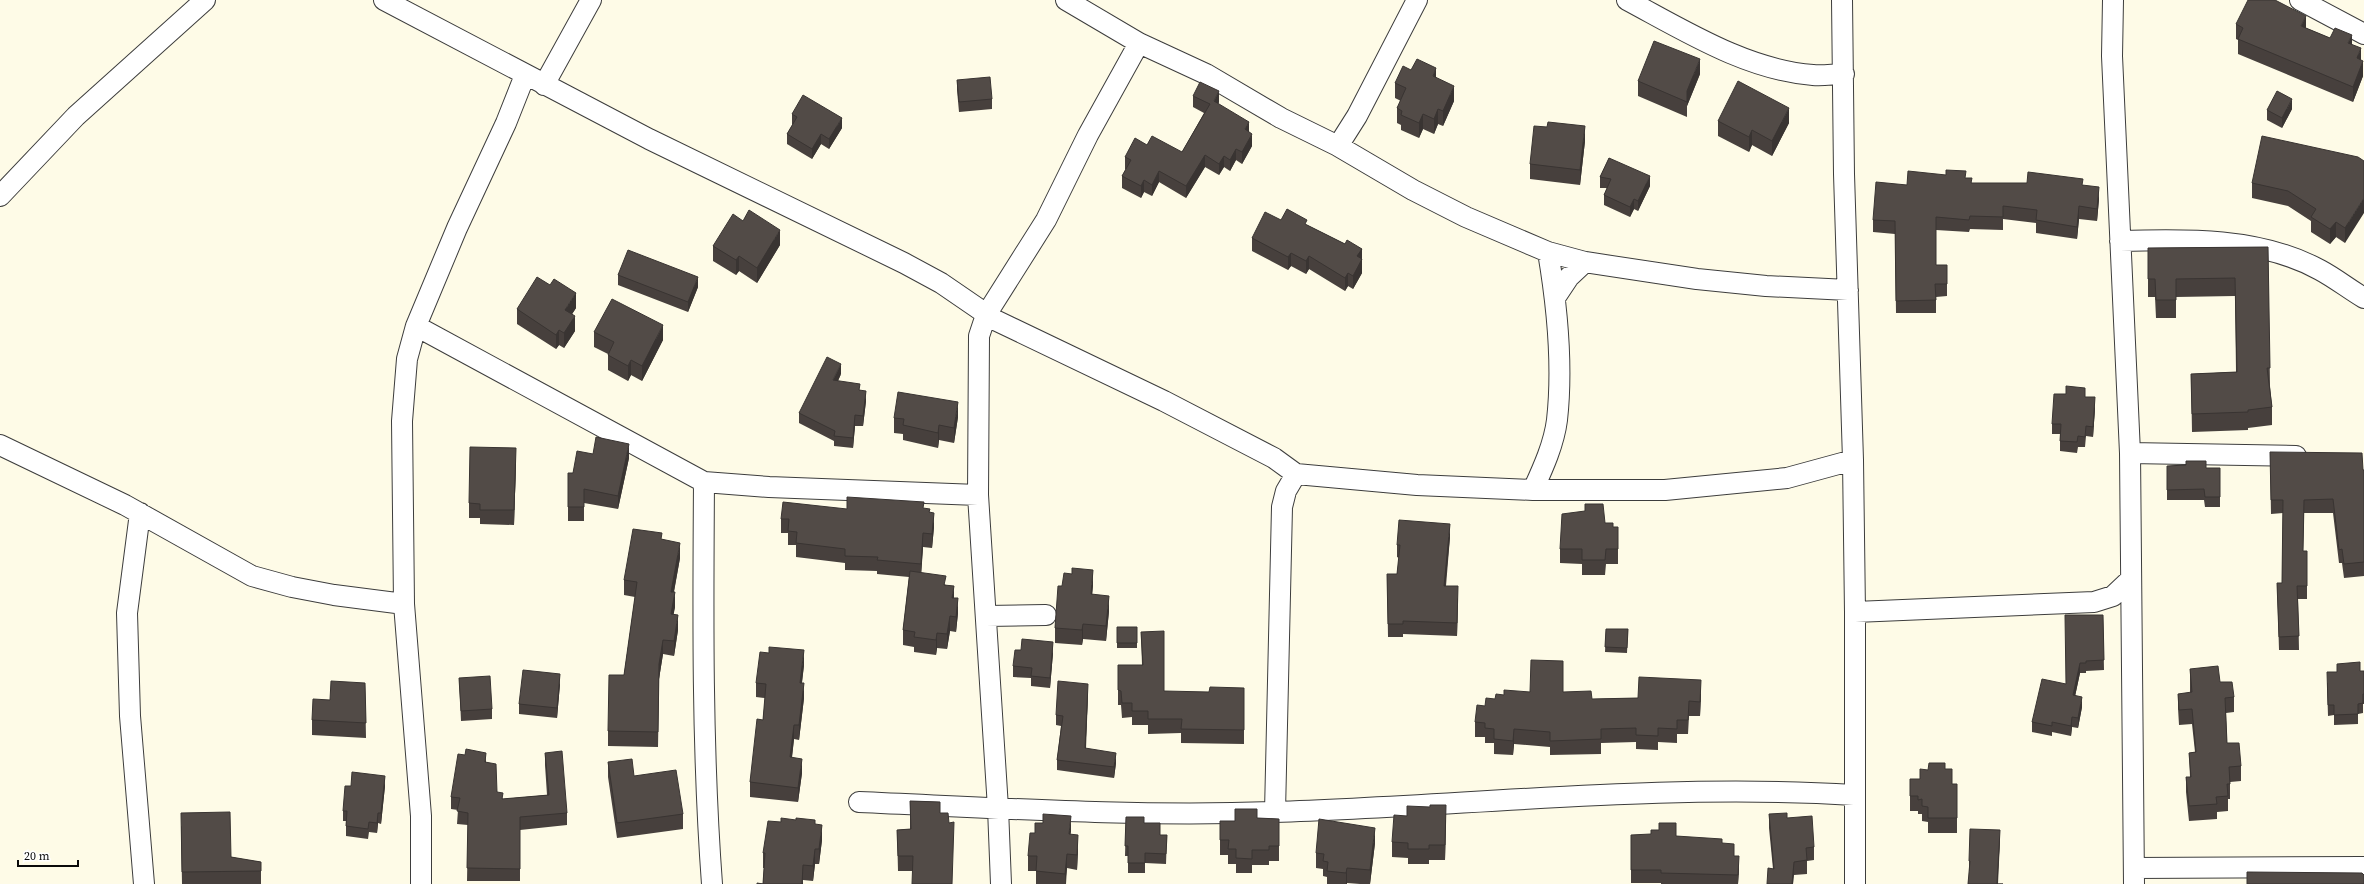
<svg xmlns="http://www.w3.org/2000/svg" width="2364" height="884" font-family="'Source Serif 4',serif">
  <rect width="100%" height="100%" fill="#fefbe7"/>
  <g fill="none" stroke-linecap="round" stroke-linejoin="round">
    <g stroke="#3d3d3d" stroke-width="22">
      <path id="minor" d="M384,0l265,139 255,124 37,20 54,37 169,81 110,57 22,16 121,11 116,5h132l122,-12 66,-18
        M1066,0l73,43 67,31 75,44 57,28 75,44 53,27 82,35 37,10 112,17 69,7 82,4
        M1627,0c58,31 120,70 186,75 10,1 21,-1 31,-1
        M1842,0l2,174 9,286 2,152v272
        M2113,0l-1,56 18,397 4,431
        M2300,0l64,34
        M544,85l47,-85
        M1338,146l19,-30 60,-116
        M0,196l76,-80 129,-116
        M2120,241c66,-2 140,-4 200,29 15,8 29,19 44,28
        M1555,298l14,-21 16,-15
        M416,326l288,156 65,5 209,8
        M0,445l125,60 127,71 40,11 42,8 70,9
        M2130,453l166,3
        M704,482c-1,134 -2,268 8,402
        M1533,490c10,-22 21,-46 24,-70 6,-54 0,-115 -9,-168
        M140,513l-13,100 3,103 14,168
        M1855,612l239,-10 19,-6 18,-17
        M986,616l60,-1
        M859,802c139,6 277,15 415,10 193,-6 386,-29 580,-17
        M1275,812l7,-305 4,-16 10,-17
        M2134,868l230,-1
        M421,884v-68l-17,-212 -2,-183 5,-62 9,-33 41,-98 49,-105 19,-48
        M1001,884l-3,-76 -20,-313 1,-159 7,-21 60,-95 42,-85 51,-92"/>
    </g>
    <use href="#minor" stroke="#fff" stroke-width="20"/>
  </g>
  <path fill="#47403d" d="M2236,24l70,4 24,10 22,6 9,16 2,16 -10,26 -115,-48v-14l-2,-1z
    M1411,70l25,7 18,24 -11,25 -5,-2 -4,10 -11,-5 -4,9 -18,-8v-5l-4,-2v-15l4,-7 -6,-3v-15z
    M1700,74l-13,32v11l-49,-21v-15z
    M957,80l35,19v10l-33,3 -2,-22z
    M1193,96l26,6 -1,2 31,28 3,14 -10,18 -6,-4 -6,11 -6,-4 -5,8 -14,-8 -19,31 -27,-16 -7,14 -8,-4 -3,6 -19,-10v-12l4,-7h-1v-12l22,-12 35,7 22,-39 -11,-6z
    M2292,109l-10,19 -15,-8v-10z
    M792,114l50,14 -13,21 -8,-5 -9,15 -25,-15v-10l6,-10h-1z
    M1718,121l71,2 -17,33 -20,-11 -3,7 -31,-16z
    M1585,141l-5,44 -50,-6v-15z
    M2358,157l-13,86 -9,-6 -6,7 -19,-12v-11l-23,-15 -36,-8v-15z
    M1609,158l41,28 -12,25 -4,-2 -4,8 -26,-12v-10l3,-7h-7v-11z
    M1966,178l6,5 111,2 16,14 -2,22 -18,-2 -2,20 -41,-6v-10l-33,-4v11l-33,-1 -1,3 -33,-2v35l11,19v12l-11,1v16h-40l-1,-79 -22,-2v-12l34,-35z
    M1281,220l26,5 38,19 17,5v24l-9,16 -5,-3 -3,5 -36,-22 -3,5 -15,-8 -3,4 -36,-19v-13z
    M743,221l37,24 -23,38 -18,-12 -3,4 -23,-14v-15z
    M2268,247l2,139 2,21v18l-24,3v2l-56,2 -1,-58 45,-2 -1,-76 -59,1v21h-20l-1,-21h-7v-49z
    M618,275l80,12 -10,25 -70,-27z
    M576,308l-4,6 3,17 -11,17 -5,-3 -3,4 -39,-25v-15z
    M594,332l69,8 -21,41 -11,-6 -3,6 -20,-11v-16l-14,-7z
    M841,374l-3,7 22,9 6,11 -3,25h-8l-2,22 -19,-2v-5l-35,-18v-10z
    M2085,397l10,11 -2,29 -7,-1 -1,11h-7l-1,6 -17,-2v-17h-8v-10z
    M958,417l-4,26 -15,-3 -1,8 -35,-8v-6l-9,-1v-15z
    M2270,452l94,18v106l-20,2 -2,-15h-3l-6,-50h-29l-1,38h4v48h-9l1,51h-20l-2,-67h5l1,-70 -12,1z
    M593,454l36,4 -11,51 -34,-6v18h-16v-48h5z
    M516,463l-2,62 -34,-1v-6h-11v-15z
    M2186,465l20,3h14v39h-15l-1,-7h-37v-34z
    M847,509h77l6,3 4,15 -2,21 -9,-1 -2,26 25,12 8,13 4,15 -2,19 -6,-1 -3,18 -10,-1 -1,7 -22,-3v-5l-11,-2v-15l6,-53 -32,-3v-3l-32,-1v-7l-49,-6v-12h-8v-12h-7v-14z
    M1605,523l8,4h5v37h-12l-1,11h-23v-11l-22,-1v-14z
    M1450,537l-4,49 12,13 -1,37 -54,-2v3h-15l-1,-63h10l2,-16 -2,-1v-12z
    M662,539l18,19 -6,34 1,15 -2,8 5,15 -4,26 -11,-2 -4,25 -1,68 -50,-1v-15l16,-56 11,-78 -11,-2v-15z
    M1093,585l-1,9 17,17 -3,30 -23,-2 -1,6 -27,-2v-15l7,-42z
    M2103,615l1,55 -18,1v2h-6l-5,23 7,11 -4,21 -6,-1 -1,9 -19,-4v4l-20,-4v-10l34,-38z
    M1117,627h20v21h-20z
    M1606,629h22l-1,24 -22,-1z
    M1141,632l23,59 80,11v42l-63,-1v-10l-33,1v-9h-16v-8l-10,1 -1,-13h-3v-40h24z
    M1053,653l-3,35 -19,-2v-8l-18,-1v-11z
    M804,665l-2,18 2,15 -5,42 -5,-1 -2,19 10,15 -4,29 -48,-5v-15l13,-62 2,-22 -9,-1v-14z
    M2190,669l30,13 14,15v15l-8,1 1,30 14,23v15l-11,1v17h-2v12l-11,1v7l-28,2 -3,-29v-15h4l-1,-24 6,-1 -3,-28 -13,1 -1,-17v-14l12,-1z
    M2360,671h4v33h-1v9l-5,1v10l-24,1v-10l-6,1 -1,-33z
    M459,678l33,31v10l-31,2z
    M365,683l1,55 -54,-3v-15l18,-20z
    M560,684l-3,34 -38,-4v-10z
    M1563,692l29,7 46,-1 63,-4 -1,22h-11l-1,18h-11v9l-19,-1v8l-22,-1v-7l-35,1v11l-51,1v-8l-36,-3 -1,11 -19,-1v-11h-9v-6h-10v-15l10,-16 10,-7 9,-4z
    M1088,694l-2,55 30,14 -2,15 -57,-8v-10l4,-34 -5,-1v-10z
    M545,753l22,60v12l-47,5v51h-53l1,-56 -11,-1 1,-14 -7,-1v-12l35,-35 11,30 6,7 44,-4 -2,-30z
    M608,762l26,14 49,38v15l-66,9 -9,-61z
    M1945,769l7,15h5v49h-29v-11l-6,-1v-7h-4v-3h-8v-32h10z
    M351,786h34l-4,38 -3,-1 -1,10 -8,-1 -1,7 -22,-3v-15h-3v-10z
    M910,801l30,1 -27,69h-15l-1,-41 13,-1z
    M1769,814l18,4 27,29v13l-7,1v13l-13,1 -1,9h-26l6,-15 -4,-41z
    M1126,817l18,6 16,12h7l-1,29 -21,-1v10h-17v-17h-3z
    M1257,818l22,1v42h-10v4h-17v8h-16v-9h-8v-9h-8v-34h15z
    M1446,820l-1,40h-16v4h-21v-6l-16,-1v-15z
    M781,822l34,3 7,15 -3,24h-4l-2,17 -10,-1 -40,4 1,-16h-1v-15z
    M181,826l50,31 30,5v22h-79z
    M1071,831l-1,3 8,16 -1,20 -10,-2 -1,16h-30v-13h-8v-15l7,-23z
    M1631,835l45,1 46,7 12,13 5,13 -1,15h-77v-1h-30z
    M2000,840l-2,44h-30l2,-13h-1v-10z
    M1375,843l-5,41h-10l-13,-1v1h-20v-7l-4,-1v-7l-7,-1v-15z"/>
  <path fill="#393432" d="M2306,16v15l-5,-5z
    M2352,35v15l-4,-7z
    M2361,48v15l-4,-5z
    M1700,59v15l-13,32v-15z
    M2363,61v15l-10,26v-15z
    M1436,68v15l-3,-7z
    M1454,86v15l-11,25v-15z
    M1219,91v11l-5,11v-12z
    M2292,99v10l-10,19v-10z
    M1789,108v15l-17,33v-15z
    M1438,109v15l-4,10v-15z
    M1423,114v15l-4,9v-15z
    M842,118v10l-13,21v-10z
    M1249,122v11l-4,-4z
    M1585,126v15l-5,44v-15z
    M1752,130v15l-3,7v-15z
    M821,134v10l-9,15v-10z
    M1252,134v12l-10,18v-12z
    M1236,149v11l-6,11v-11z
    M1205,155v12l-19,31v-12z
    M1224,156v11l-5,8v-11z
    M1159,171v11l-7,14v-11z
    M1650,176v10l-12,25v-10z
    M1144,180v12l-3,6v-12z
    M2099,187v12l-2,22v-12z
    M2364,198v15l-19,30v-15z
    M1634,199v10l-4,8v-10z
    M2079,206v13l-2,20v-12z
    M2336,222v15l-6,7v-15z
    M780,230v15l-23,38v-15z
    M1362,249v24l-9,16v-13l4,-20z
    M1291,253v13l-3,4v-13z
    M739,256v15l-3,4v-15z
    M1309,256v13l-3,5v-13z
    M1348,273v13l-3,5v-13z
    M698,277v10l-10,25v-10z
    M576,293v15l-11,17v-15z
    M575,316v15l-11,17v-15z
    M663,325v15l-21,41v-15z
    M559,330v15l-3,4v-14z
    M631,360v15l-3,6v-15z
    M841,364v10l-8,17v-11z
    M866,391v10l-3,25v-10z
    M2095,397v11l-2,29v-10z
    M958,402v15l-4,26v-15z
    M855,415v11l-2,22v-10z
    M939,425v15l-1,8v-15z
    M629,444v14l-11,51v-13z
    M516,448v15l-2,62v-15z
    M934,513v14l-2,21v-14z
    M1450,524v13l-6,61v-12z
    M923,533v14l-2,31v-14z
    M680,543v15l-9,49v-15z
    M1093,570v15l-2,24v-15z
    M954,586v15l-2,-3z
    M1458,586v13l-1,37v-13z
    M675,592v15l-4,22v-15z
    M1109,596v15l-3,30v-15z
    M958,598v15l-2,19v-15z
    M678,615v15l-4,26v-15z
    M950,616v15l-3,18v-15z
    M1083,624v15l-1,6v-15z
    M937,633v15l-1,7v-15z
    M663,640v14l-4,25 -1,68 1,-83z
    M1053,642v11l-3,35v-10z
    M804,650v15l-4,32v-14z
    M2080,663v10l-7,33v-11z
    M560,674v10l-3,34v-10z
    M1701,680v14l-1,22v-14z
    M804,683v15l-5,42v-15z
    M1088,684v10l-3,65v-11z
    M2082,697v10l-4,21v-10z
    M2072,717v10l-1,9v-10z
    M794,725v14l-4,33v-15z
    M1514,729v15l-1,11v-14z
    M486,753v12l-1,-3z
    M1116,753v10l-2,15v-11z
    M802,759v14l-4,29v-14z
    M385,776v10l-4,38v-11z
    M1446,805v15l-1,40v-15z
    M378,813v10l-1,10v-10z
    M1071,816v15l-2,18v-15z
    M822,825v15l-3,24v-15z
    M1375,828v15l-5,41v-14z
    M2000,830v10l-3,44z
    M1078,835v15l-1,20v-15z
    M815,849v15l-2,17v-15z
    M1067,854v14l-2,16v-10z
    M1739,856v13l-1,15v-9z
    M1794,862l-1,22h-1z
    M803,865v19h-1z
    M1347,868v16h-1v-11z"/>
  <path fill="#524b47" stroke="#393432" d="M2248,0h27l31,16 -5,10 29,12 5,-10 17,7 -4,8 13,5 -4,10 6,3 -10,26 -115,-48 5,-11 -7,-4z
    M1654,41l46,18 -13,32v11l-49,-21z
    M1417,59l19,9 -3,8 21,10 -11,25 -5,-2 -4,10 -11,-5 -4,9 -18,-8 1,-4 -5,-3 9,-20 -11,-5 8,-17 8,4z
    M990,77l2,22 -33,3 -2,-22z
    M1738,81l51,27 -17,33 -20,-11 -3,7 -31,-16z
    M1200,82l19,9 -5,10 35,21 -4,7 7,5 -10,18 -6,-3 -6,11 -6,-4 -5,8 -14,-9 -19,31 -27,-15 -7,14 -8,-5 -3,6 -19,-10 9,-16 -6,-3 10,-19 12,7 5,-9 30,16 28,-48 -17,-8z
    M2277,91l15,8 -10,19 -15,-8z
    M803,95l39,23 -13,21 -8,-5 -9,15 -25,-15 10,-17 -5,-3z
    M1548,122l37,4 -5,44 -50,-6 4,-38 13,1z
    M2262,136l96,21 6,4v37l-19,30 -9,-6 -6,7 -19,-12 5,-8 -28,-18 -36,-8z
    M1609,158l41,18 -12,25 -4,-2 -4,8 -26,-12 7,-16 -11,-2z
    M1946,170l20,1 -1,7h7l-1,5h56l1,-11 55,7 -1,6 17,2 -2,22 -18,-3 -2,21 -41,-7 1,-10 -34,-4v11l-33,-1 -1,4 -33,-3v48h11v19h-12l1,16 -40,1 -1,-80 -22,-1 3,-38 31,3 1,-14 38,4z
    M1287,209l20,11 -2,4 40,20 2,-4 15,9 -5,7 5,3 -9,17 -5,-3 -3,5 -36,-22 -3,5 -15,-8 -3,4 -36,-19 13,-26 16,8z
    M749,210l31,20 -23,38 -18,-12 -3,4 -23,-14 20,-32 10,7z
    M2268,247l2,121h-3l5,39 -24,3v2l-56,2 -1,-40 46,-2 -2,-94 -59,1v21h-20l-1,-21h-7v-31z
    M628,250l70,27 -10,25 -70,-27z
    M537,277l13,8 4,-6 22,14 -11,17 10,6 -11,17 -5,-3 -3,5 -39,-26z
    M612,299l51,26 -21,41 -11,-6 -3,6 -20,-11 6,-13 -20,-10z
    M827,357l14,7 -8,16 27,4 -1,6 7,1 -3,25 -8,-1 -2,23 -19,-2 1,-5 -36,-18z
    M2066,386l19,2v9h10l-2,30 -7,-1 -1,11 -7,-1 -1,6 -17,-1 1,-17h-9l2,-30h12z
    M898,392l60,10 -4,26 -15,-3 -1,8 -35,-8 1,-6 -10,-1z
    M596,437l33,7 -11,52 -34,-7v18h-16v-34h5l4,-22 16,3z
    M470,447l46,1 -2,62h-34v-6l-11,-1z
    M2270,452l92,1 1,17h1v92l-20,2 -2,-15 -3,1 -6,-51 -29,1 -1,51h4v35h-10l2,50 -20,1 -2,-54h5l1,-83h-12z
    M2186,461h20v7h14v29h-15l-1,-8 -37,1v-24l19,-1z
    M847,497l77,5 -1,6 7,1 -1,3 5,1 -2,21 -9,-1 -2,31 -44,-4 1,-3 -33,-1v-7l-49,-6 1,-11 -9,-1 1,-12h-8l2,-17 64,7z
    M1585,504h18l2,19h8v4h5v22h-12l-1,11h-23v-11h-22l2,-35 23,-3z
    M1399,520l51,4 -6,62h14l-1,37 -54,-2v3h-15l-1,-50h10l3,-29h-3z
    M633,529l29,4 -1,6 19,4 -9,49h4l-4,22 7,1 -4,26 -11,-1 -4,24 -1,68 -50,-1 1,-56h15l13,-93 -13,-2z
    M1072,568l21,2 -2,24 18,2 -3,30 -23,-2 -1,6 -27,-2 3,-42h4l2,-13 8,1z
    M910,571l36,5 -2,9 10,1 -2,12h6l-2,19 -6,-1 -3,18 -10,-1 -1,7 -22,-3 1,-5 -12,-2z
    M2065,615h38l1,45 -18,1v2h-6l-7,32 9,2 -4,21 -6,-1 -1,9 -19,-4v4l-20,-4 10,-43 24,5z
    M1117,627h20v16h-20z
    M1606,629h22l-1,19 -22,-1z
    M1164,631v60l45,1 1,-5 34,1v42l-63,-1 1,-10h-34v-8h-16v-8h-10l-1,-12 -3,-1v-25h25l-2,-33z
    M1022,639l31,3 -3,36 -19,-2 1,-8 -19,-2 2,-16h6z
    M769,647l35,3 -4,33h4l-5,42h-5l-4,32 12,2 -4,29 -48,-6 7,-63 6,1 3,-36 -10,-1 4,-31 9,1z
    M1531,660l32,1v31l28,-1 1,8 46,-1 1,-21 62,3 -1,22 -11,-1 -1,19h-11v9l-19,-1v8l-22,-1v-7l-35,1v10l-51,2v-9l-36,-3 -1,12 -19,-2v-10l-9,-1v-5l-10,-1 2,-17 8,1 1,-8 9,1 1,-5 8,1v-5l26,2z
    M2360,662v9h4v23h-1v9l-5,1v10l-24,1v-10h-6l-1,-33h10v-8z
    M2218,666l2,16h12l2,15 -9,1 2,45h12l2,23 -12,1 1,17h-3l1,12 -12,1 1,7 -28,2 -3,-29h5l-2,-24 7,-1 -4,-43 -13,1 -1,-16 14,-2 -2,-23z
    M523,670l37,4 -3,34 -38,-4z
    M490,676l2,33 -31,2 -2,-33z
    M331,681l34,2 1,40 -54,-3 1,-21 17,1z
    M1058,681l30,3 -3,64 31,5 -2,14 -57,-7 6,-44 -7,-1z
    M466,749l20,4 -1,9 11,2 1,28 6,1 -1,6 47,-4 -4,-42 17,-2 5,62 -47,4v52l-53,-1 1,-55 -11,-2 3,-13 -9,-1 7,-43 7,1z
    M632,759l2,17 42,-6 7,44 -66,9 -9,-61z
    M1929,763h16v6h7v15h5v34h-29v-11l-6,-1v-7l-4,1v-4h-8v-17h10v-10l8,1z
    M352,772l33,4 -4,37h-3l-1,10 -8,-1 -1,7 -22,-3 1,-15h-4l2,-25h6z
    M910,801l30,1v11h8l1,10 5,-1 -2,62h-40l1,-28h-15l-1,-26 14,-1z
    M1430,805h16l-1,40h-16v4h-21v-6l-16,-1 2,-27 13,1v-10l23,1z
    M1235,809h22v9l22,1v27h-10v4h-17v9l-16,-1v-9h-8l1,-9h-9v-19h15z
    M230,812l1,45 30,5v9l-79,1 -1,-59z
    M1787,813v5l25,-2 2,31 -8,1 1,12 -13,2 -2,22h-25l1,-16 6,1 -5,-55z
    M1043,814l28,2 -2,18 9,1 -1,20 -10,-1 -2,20 -29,-3 1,-15h-9l2,-23h5v-10h8z
    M1126,817h18v6h16v12h7l-1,19 -21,-1v10h-17v-17h-3z
    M781,818l15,2v-2l19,2v4l7,1 -3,24h-4l-2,17 -10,-1 -1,19h-45v-1l6,1 2,-31h-2l5,-32 13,1z
    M1319,819l56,9 -5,42 -23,-2 -1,5 -19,-2 1,-9 -5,-1 1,-7 -8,-1z
    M1659,823h17v13l46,3v4l12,1v12h5l-1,19 -77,-2v-3h-30v-35l20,-1v-4h8z
    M1970,829l30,1 -3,54h6h-35l2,-23h-1z
    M2247,872l115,1 2,2v9h-117z"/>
  <path d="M18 860v6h60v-6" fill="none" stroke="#0a0a0a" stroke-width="2"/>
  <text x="24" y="860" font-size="12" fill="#0a0a0a" stroke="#ffffff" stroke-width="3" paint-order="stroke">20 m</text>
</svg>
